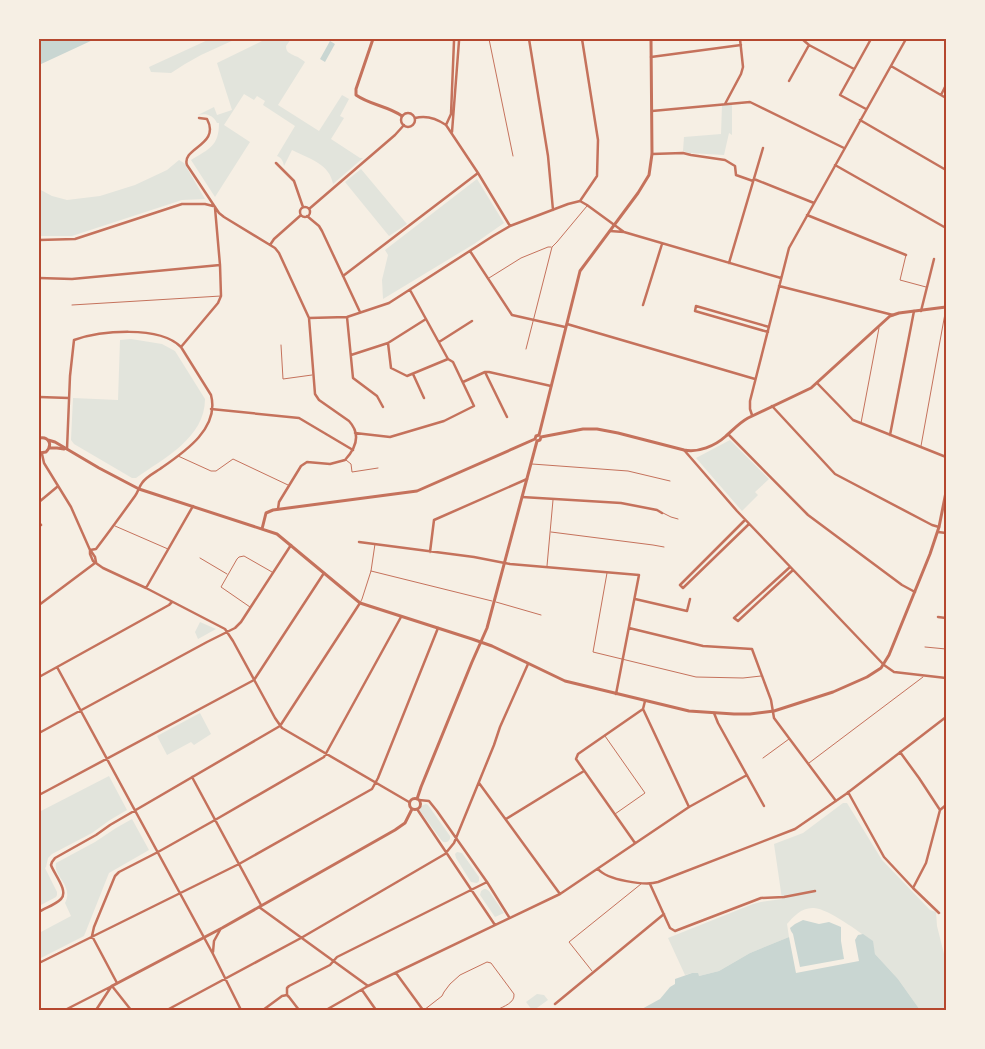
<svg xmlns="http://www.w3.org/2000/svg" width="985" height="1049" font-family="'Fira Sans',sans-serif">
  <rect width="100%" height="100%" fill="#f6efe4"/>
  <path fill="#e2e4dc" d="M210,39h26l-35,16 -16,9 -14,9 -20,-1 -2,-5z
    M266,39h25l-5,7c0,7 4,7 9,10 4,1 7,4 10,6l-27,43 41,26 23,-36 7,4 -9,17 4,2 -13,21 29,19h3l-30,26c-3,-20 -25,-26 -41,-34l-8,16c-1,-5 -2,-8 -7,-10l18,-30 -32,-21 2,-4 -8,-5 -3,4 -10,-6 -20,31 26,17 -35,55 -24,-37c18,-11 28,-14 28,-37h-2c-4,-8 -11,-10 -19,-8l16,-8 3,8 15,-5 -15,-47z
    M722,105h10v30l-3,-2 -5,22 -35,-2 -6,-2 1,-14 37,-3z
    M179,160l5,3 21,36 -23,1 -110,36h-33v-47l13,7 15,4 33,-4 35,-11 32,-15z
    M361,169l46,55 -18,12 -44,-54z
    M477,179l27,44 -30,21 -91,55 -1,-19 6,-25 -3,-5z
    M131,339l31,5 13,7 30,48c0,39 -41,59 -69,79h-4l-58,-34 -3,-4 2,-42 45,2 2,-60z
    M730,440l39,39 -14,13 3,3 -16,16 -46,-53z
    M200,622l16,7 -18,10 -3,-7z
    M200,713l11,21 -17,11 -3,-3 -24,13 -10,-19z
    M109,776l18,34 -17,10 -18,13 -40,21 -4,4 -2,9 -1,1 12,24v3l-1,2 -17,9v-94z
    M843,803h4l35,57 48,50 6,2 1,14 9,36v48h-26l-22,-31 -23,-25 -3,-13c-13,-9 -43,-32 -58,-33 -12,-1 -20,8 -27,16l2,13 -39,16 -31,18 -20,5 -7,-3 -7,2 -17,-37 85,-34 8,-2 21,-3 -8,-55 29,-11z
    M426,804l2,1 22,31c1,5 -4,8 -8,5l-22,-30 1,-5z
    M132,819l17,31 -40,23 -25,63 -45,23v-26l32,-17 -6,-13c9,-18 -12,-26 -9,-40l39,-21 21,-14z
    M457,852l5,1 17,24v4l-2,2 -6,-1 -15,-24 -1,-4z
    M484,889h2l3,2 15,22 -9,4 -15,-22 1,-4z
    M537,994l7,1 4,5 -14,10h-2l-6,-8z"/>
  <path fill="#c9d6d2" d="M39,39h56l-56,26z
    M330,41l5,3 -10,18 -5,-3z
    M803,920l16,4 10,-2 12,5v14l3,18 -44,8 -7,-33 -2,-3 -1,-3 5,-4z
    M863,934l10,7 2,13 23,25 22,31h-280l20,-11 10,-12 5,-3v-5l17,-6h6l1,3 20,-5 31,-18 39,-16 7,36 63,-12 -4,-21 3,-5z"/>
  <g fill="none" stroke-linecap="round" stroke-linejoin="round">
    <path stroke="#c5725c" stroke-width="1" d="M489,39l24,117
      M906,255l-6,25 26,7
      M489,278l32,-20 27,-11h3
      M72,305l149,-9
      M281,345l2,34 29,-4
      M526,349l26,-102 5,-5 30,-36
      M861,423l18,-95
      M921,446l25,-138
      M178,456l33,15h5l17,-12 55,26
      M346,460l5,4 1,8 26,-4
      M532,464l96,7 42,10
      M663,513l8,4 7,2
      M115,526l53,23
      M551,532l102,13 11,2
      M200,558l27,16
      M547,566l6,-66
      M371,571l121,30
      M607,573l-14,79 103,25 47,1 18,-2
      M496,602l45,13
      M360,603l2,-4 9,-28 4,-27
      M250,607l-29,-20 16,-28 2,-2 5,-1 28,16
      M925,647l21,2
      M605,736l40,57 -30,21
      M763,758l26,-19
      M809,763l114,-86
      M592,971l-23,-29 72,-58
      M424,1010l18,-14 2,-4 6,-8 10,-9 27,-13 4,1 23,31c1,9 -10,12 -17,16"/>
    <path stroke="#c5725c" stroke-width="2.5" d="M529,39l19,117 5,54
      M802,39l7,6 45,24
      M945,39h1
      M651,57l90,-12
      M891,66l55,32
      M789,81l20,-36
      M941,95l5,-10
      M725,104l16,-30 2,-7 -3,-28
      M866,109l-26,-14 31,-56
      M652,111l98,-9 94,46
      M401 120a7 7 0 1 1 14 0a7 7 0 1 1-14 0Z
      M199,118l8,1c14,26 -26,29 -20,46l32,48 5,4 51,31 4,5 30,65 6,76 4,6 30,21c12,13 7,27 -4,39l-15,4 -23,-2 -6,4 -22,36 -1,7
      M415,118c11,-3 21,0 31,7l32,48 32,53
      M860,120l86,50
      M446,125l5,-11 3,-73 -1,-2
      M452,132l7,-91 -1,-2
      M652,154l31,-1 8,2 34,5 10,6 1,9 17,6
      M276,163l18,18 9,26
      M835,165l111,63
      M754,179l60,24
      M580,201l17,-25 1,-36 -16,-101
      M300 212a5 5 0 1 1 10 0a5 5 0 1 1-10 0Z
      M309,209l86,-74 9,-10
      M807,215l99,40
      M307,216l12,10 3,5 38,81
      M610,231l14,1 157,46
      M39,240l36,-1 107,-35h23l8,2
      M270,245l4,-6 27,-24
      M470,251l42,64 53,12
      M729,263l34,-115
      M343,276l135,-103
      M39,278l33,1 148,-14
      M779,286l114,29
      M643,305l19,-61
      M921,311l13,-52
      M347,317l6,61 24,18 6,11
      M309,318l38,-1 42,-14 104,-67 17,-10 58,-22 12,-3 7,4 37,27
      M567,324l188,55
      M768,332l-73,-21 1,-5 73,21
      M439,342l33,-21
      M388,343l3,25 16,8 41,-17
      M351,355l37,-12 38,-24
      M485,372l22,45
      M413,374l11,24
      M463,382l22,-10h4l62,14
      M817,383l36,37 93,37
      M39,397l30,1
      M772,406l63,68 97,51 7,2
      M211,409l88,9 54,32
      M752,415l-2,-6v-8l39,-153 117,-209
      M355,433l35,4 54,-16 30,-15 -21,-44 -5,-3 -38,-69
      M728,434l80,81 94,70 13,7
      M890,435l24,-124
      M67,449l3,-73 4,-36c26,-9 85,-15 107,7
      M684,450l53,61 147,154 10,7 52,6
      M42,454l2,9 27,44 19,43v4l3,7 10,7 43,20 79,41 8,12 42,77 7,10 127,74
      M522,497l99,6 36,7 5,3
      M39,502l18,-15
      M39,523l2,2
      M938,532l8,1
      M359,542l115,15 36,7 129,11 -23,119
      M90,550l6,-1c13,-17 26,-35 39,-53 3,-4 4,-9 7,-13 4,-6 12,-10 18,-14 23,-16 60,-40 51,-74l-30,-48 37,-44 3,-7 -1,-31 -5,-57
      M91,551l4,6 1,5
      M430,552l4,-32 93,-41
      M790,567l-56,51 4,3 55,-51
      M146,588l47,-82
      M683,588l-3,-3 65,-65
      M683,588l66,-64
      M635,599l52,12 3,-12
      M39,605l56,-42
      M938,617l8,1
      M629,628l74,18 49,3 19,51 3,18 62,83
      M57,667l156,287 28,56
      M39,677l130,-72 3,-3
      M645,701l-2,8 46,98
      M714,713l4,10 46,83
      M39,733l168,-91 28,-14 6,-6 50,-77
      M900,752l19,26 21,32
      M192,777l69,128
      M479,783l81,111
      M848,792l36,65 29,31 26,25
      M39,795l215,-115 2,-3 68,-104
      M419,800l10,1 8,10 50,71 22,35
      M417,809l78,116
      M940,810l6,-5
      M506,819l78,-48
      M635,843l-59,-84 2,-5 65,-45
      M598,869c9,11 47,17 60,13l137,-53 51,-35 100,-77
      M650,884l20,44 5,3 86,-33 23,-1 31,-6
      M913,888l13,-25 14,-53
      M259,907l109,79
      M39,912c6,-4 16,-7 22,-13 8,-8 -7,-25 -10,-34l1,-3 3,-4 41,-23 14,-10 170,-99 80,-123
      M213,952l1,-11 6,-11
      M39,963l200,-99 133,-75 6,-11 60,-150
      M396,973l27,37
      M117,983l-25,-47 2,-9 21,-51 4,-4 39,-20 57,-32 109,-63 77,-140
      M112,986l19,24
      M362,990l14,20
      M287,995v-7l2,-2 41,-21 7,-8 150,-75
      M287,995l2,2 10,13
      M555,1004l109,-90
      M65,1010l47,-24
      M96,1010l15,-23
      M167,1010l134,-72 144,-84 9,-11 40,-98 6,-18 28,-63
      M263,1010l19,-14 5,-1
      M326,1010l42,-24 192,-92 129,-87 58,-32"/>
    <path stroke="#c5725c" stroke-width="3" d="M373,39l-17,50v6c14,10 32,11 46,21
      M539,435l41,-164 58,-78 11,-18 3,-21 -1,-115
      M541,437l42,-8h14l21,4 66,17c14,3 31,-4 42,-14 7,-6 13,-13 22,-18l63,-30 79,-72 9,-3 47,-6
      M39,438c10,-2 14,7 7,14l-7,1
      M48,440l7,2 44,26 40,21 138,45 83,69 112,36 20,7 73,35 124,30 45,3h16l24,-3 59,-19 34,-15 14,-9 8,-13 41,-101 9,-27 7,-35
      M49,448h8l7,1
      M262,529l4,-16 7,-3 144,-19 118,-52 1,-3 3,-1
      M409.5 804a5.5 5.5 0 1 1 11 0a5.5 5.5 0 1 1-11 0Z
      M417,799l4,-12 51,-125 15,-34 50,-187 3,-1 1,-3
      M112,986l110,-58 173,-98 10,-7 7,-14"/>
  </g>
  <rect width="985" height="1049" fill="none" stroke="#f6efe4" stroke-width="80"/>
  <rect x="40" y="40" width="905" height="969" fill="none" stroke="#b5482f" stroke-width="2"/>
</svg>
